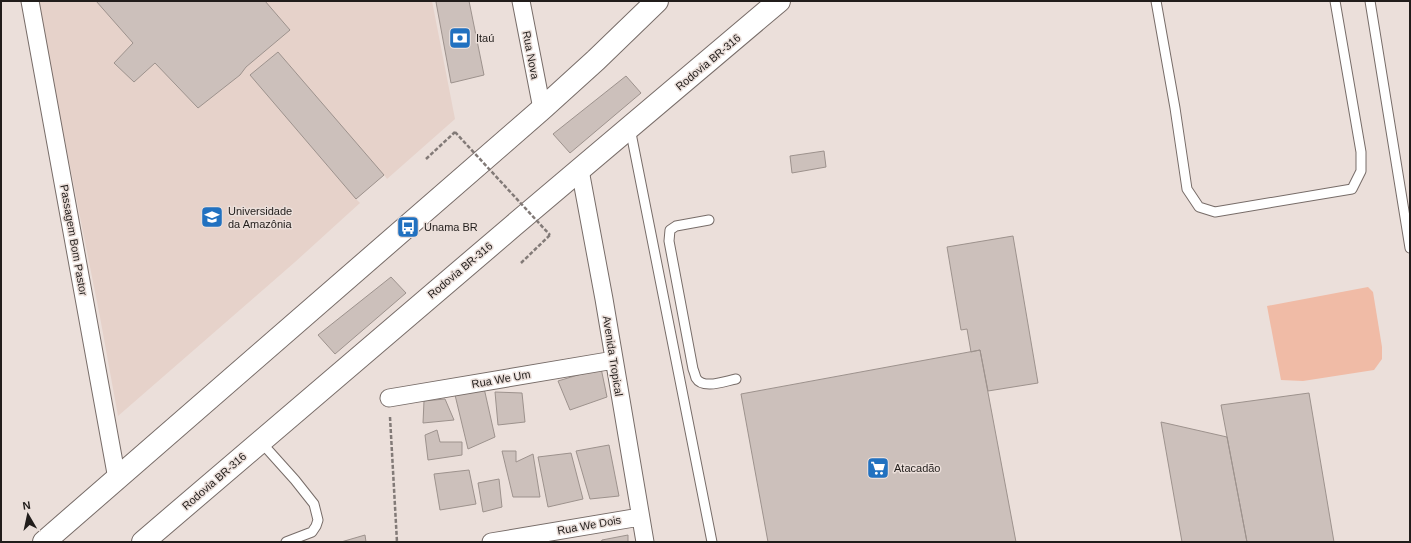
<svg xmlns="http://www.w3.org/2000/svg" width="1411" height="543" font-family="Arial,sans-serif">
  <rect width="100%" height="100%" fill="#ebdfda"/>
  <path fill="#e6d2ca" d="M37,1h395l23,118 -68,60 -3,-4 -28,24 4,4 -65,59 -177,154 -18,-99z"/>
  <path fill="#f0bba6" d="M1368,287l5,5 9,55v12l-8,11 -71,11 -22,-1 -14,-74z"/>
  <path fill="#ccc0bb" stroke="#9d928d" d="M96,1h169l25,29 -44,37 -6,8 -42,33 -43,-45 -21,19 -20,-19 19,-20z
    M439,1h30l15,74 -33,8 -15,-81z
    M278,52l106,123 -28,24 -106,-124z
    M626,76l15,17 -71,60 -17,-19z
    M824,151l2,16 -34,6 -2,-17z
    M1013,236l25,147 -50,8 -8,-41 -9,2 -4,-23 -6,1 -14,-83z
    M391,277l15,16 -71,61 -17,-19z
    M980,350l36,192h-248l-27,-148z
    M601,368l6,29 -37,13 -12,-29z
    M484,388l11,49 -27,12 -13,-54z
    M495,392l27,1 3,29 -27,3z
    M1309,393l25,149h-87l-26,-137z
    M445,399l9,21 -31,3 1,-22z
    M1161,422l66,15 20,105h-65z
    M437,430l3,12h22v13l-34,5 -3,-25z
    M609,445l10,51 -29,3 -14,-48z
    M502,451h14v11l17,-8 7,43h-27z
    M571,453l12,46 -35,8 -10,-50z
    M469,470l7,34 -36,6 -6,-36z
    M499,479l3,28 -19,5 -5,-29z
    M365,535l1,7h-25z
    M628,535v7h-27l1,-2z"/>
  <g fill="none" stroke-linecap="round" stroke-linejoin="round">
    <g stroke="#776c68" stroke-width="11">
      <path id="service" d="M1156,1l19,107 12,81 12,18 16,5 137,-23 9,-18v-19l-26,-151
        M1370,1l40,247
        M630,128l82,414
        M709,220l-33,6 -6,4 -1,11 24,128c1,2 2,6 3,9 7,12 29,3 40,1
        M260,441l35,39 19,24 4,16 -2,6 -4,6 -26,10"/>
    </g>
    <g stroke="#776c68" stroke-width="19">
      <path id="minor" d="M30,1l87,478
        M521,1l21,108
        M580,170l24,129 41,243
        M389,398l225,-38
        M491,542l149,-25"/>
    </g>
    <g stroke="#776c68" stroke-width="24">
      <path id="trunk" d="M44,542l498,-433 54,-49 61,-59
        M143,542l370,-316 266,-225"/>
    </g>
    <path stroke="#827a77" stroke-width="2.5" stroke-dasharray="4 2" stroke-linecap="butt" d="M426,159l29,-27
      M521,263l29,-28
      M390,417l7,125"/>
    <use href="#service" stroke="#fff" stroke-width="9"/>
    <use href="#minor" stroke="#fff" stroke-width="17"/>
    <use href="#trunk" stroke="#fff" stroke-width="22"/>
    <path stroke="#827a77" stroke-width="2.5" stroke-dasharray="4 2" stroke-linecap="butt" d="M455,132l95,103"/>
  </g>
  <defs>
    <g id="bank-square" transform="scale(1.15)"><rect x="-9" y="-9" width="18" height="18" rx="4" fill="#2171c0" stroke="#ebdfda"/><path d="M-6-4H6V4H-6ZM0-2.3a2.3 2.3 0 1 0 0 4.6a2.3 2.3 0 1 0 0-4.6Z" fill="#fff"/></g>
    <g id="university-square" transform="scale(1.15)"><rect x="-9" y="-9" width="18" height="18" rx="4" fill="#2171c0" stroke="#ebdfda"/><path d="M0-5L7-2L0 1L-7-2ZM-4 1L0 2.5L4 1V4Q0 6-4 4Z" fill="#fff"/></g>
    <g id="bus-square" transform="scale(1.15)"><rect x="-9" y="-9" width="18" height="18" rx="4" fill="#2171c0" stroke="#ebdfda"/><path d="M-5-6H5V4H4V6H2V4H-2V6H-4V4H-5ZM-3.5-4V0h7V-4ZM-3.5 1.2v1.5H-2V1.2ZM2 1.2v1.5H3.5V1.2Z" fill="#fff"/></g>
    <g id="supermarket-square" transform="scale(1.15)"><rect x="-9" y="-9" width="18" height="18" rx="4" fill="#2171c0" stroke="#ebdfda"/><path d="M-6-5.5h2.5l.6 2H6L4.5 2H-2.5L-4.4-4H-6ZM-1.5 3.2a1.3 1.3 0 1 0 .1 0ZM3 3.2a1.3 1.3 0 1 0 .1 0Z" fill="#fff"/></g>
  </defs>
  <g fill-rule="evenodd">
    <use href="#bank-square" x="460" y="38"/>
    <use href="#university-square" x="212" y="217"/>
    <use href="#bus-square" x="408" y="227"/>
    <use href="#supermarket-square" x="878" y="468"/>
  </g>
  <g text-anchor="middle" stroke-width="3" stroke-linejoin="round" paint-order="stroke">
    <g font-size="11" fill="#211d1b" stroke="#ebdfda" text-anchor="start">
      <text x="476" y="42">Itaú</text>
      <text x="228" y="215">Universidade<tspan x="228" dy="13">da Amazônia</tspan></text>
      <text x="424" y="231">Unama BR</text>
      <text x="894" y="472">Atacadão</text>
    </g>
    <g font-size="11" fill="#211d1b" stroke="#ebdfda">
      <text transform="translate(531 55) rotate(79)" y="4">Rua Nova</text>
      <text transform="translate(708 62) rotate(-40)" y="4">Rodovia BR-316</text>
      <text transform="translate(74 240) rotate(80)" y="4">Passagem Bom Pastor</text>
      <text transform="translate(460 270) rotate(-40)" y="4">Rodovia BR-316</text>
      <text transform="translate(613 356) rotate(81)" y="4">Avenida Tropical</text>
      <text transform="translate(501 379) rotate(-10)" y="4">Rua We Um</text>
      <text transform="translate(214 481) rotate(-41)" y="4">Rodovia BR-316</text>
      <text transform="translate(589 525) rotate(-10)" y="4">Rua We Dois</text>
    </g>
  </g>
  <rect width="1411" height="543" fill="none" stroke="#211d1b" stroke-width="4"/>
  <g transform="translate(28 515) rotate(351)" stroke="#ebdfda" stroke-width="3" paint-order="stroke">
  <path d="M0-3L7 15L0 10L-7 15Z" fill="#211d1b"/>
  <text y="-6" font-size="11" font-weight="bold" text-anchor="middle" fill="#211d1b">N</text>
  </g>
</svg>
